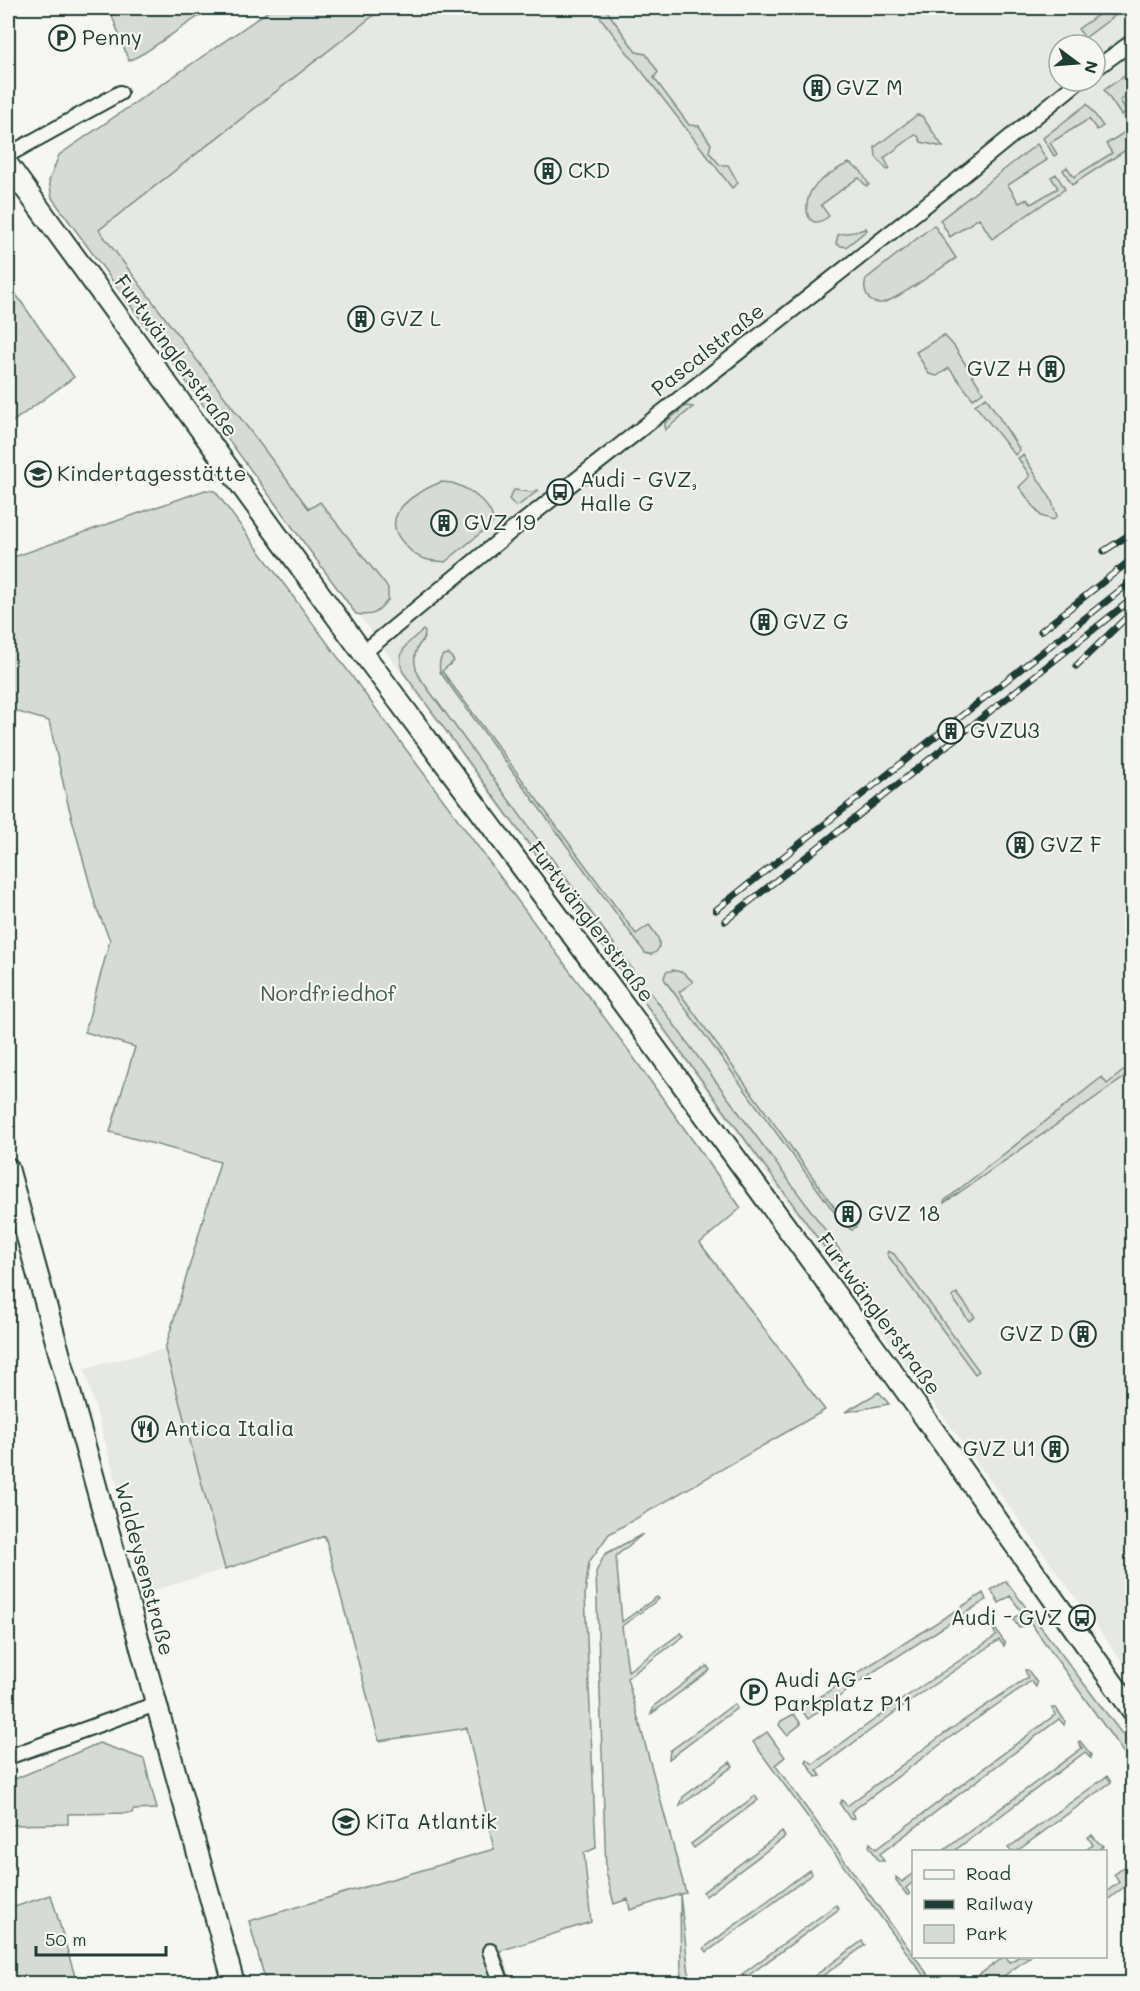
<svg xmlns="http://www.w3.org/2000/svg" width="1140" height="1991" font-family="Mali,sans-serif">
  <rect width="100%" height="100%" fill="#f6f6f2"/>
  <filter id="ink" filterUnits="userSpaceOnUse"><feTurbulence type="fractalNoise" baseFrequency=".0167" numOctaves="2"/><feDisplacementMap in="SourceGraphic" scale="12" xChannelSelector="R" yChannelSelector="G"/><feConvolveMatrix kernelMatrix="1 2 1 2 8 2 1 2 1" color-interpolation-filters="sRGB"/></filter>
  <g filter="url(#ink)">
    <path fill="#e6e8e4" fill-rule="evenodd" d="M378,8h754v1667l-1055,-1447zM1059,45h36v36h-36z
      M165,1349l60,220 -77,23 -64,-224z"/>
    <path fill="#d6dbd6" stroke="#7a8c85" stroke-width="1.5" d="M109,8h102l-67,45 -15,8z
      M273,8h110l-284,222 210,279 11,-7 68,86v12c-11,13 -14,17 -32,14l-304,-416 -3,-17 10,-26z
      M593,8h12l31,44 10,2 12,18 -4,6 35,47 10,1 12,18 -2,8 11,13h8l10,18 -6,5z
      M1108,8h17l-40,30 -7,-9z
      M1132,71v22l-12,7 7,12 -6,3 -17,-25z
      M1087,104l16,22 -6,4 -8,-11 -39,24 7,11 -3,2 -11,-18z
      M917,115l5,1 21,31 -22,-5 -3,-6 -3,-1 -31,23 6,11 -3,1 -11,-13 -1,-10z
      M1128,130l4,7v9l-60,39 -9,-15 4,-3 7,10 38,-24 -6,-9z
      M1037,144l10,16 -39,25 11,18 8,-4 4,5 27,-16 -7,-11 5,-3 9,15 -73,50 -13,-21 -29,19 -10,-17z
      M849,163l12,8 8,14 -3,1 -7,-8 -4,2 -34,25 8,11c-25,20 -27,-16 -15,-29 8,-9 24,-19 35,-24z
      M934,225l22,33c-14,9 -64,46 -77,45 -5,0 -9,-2 -11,-6 -4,-7 -4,-11 -2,-18z
      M866,228l1,2 -21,17 -8,-2 -2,-2 2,-8c10,-4 18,-1 28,-7z
      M8,283l66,94 -66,48z
      M944,335l10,11 29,46 -10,7 -24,-31 -12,8 -8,-2 -13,-22z
      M986,397l34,53 -5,5 -40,-50z
      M686,406l7,1 -28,23v-7z
      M1023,455l28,44 6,17 -4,4 -12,-4 -22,-29 11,-11 -12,-18z
      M441,482c5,1 10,0 14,2 15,5 39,22 38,39l-48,39c-7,-1 -16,-1 -23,-4 -9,-3 -15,-11 -21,-18 -22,-28 18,-49 40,-58z
      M205,490l10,1 411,556 115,161 -41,35 125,167 -216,124 -20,28 -4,32 11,254 -12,5 7,69 -91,29 11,32h-245l-17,-62 245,-72 -27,-121 -88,13 -54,-205 -100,33 -60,-220 55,-187 -110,-30 25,-85 -50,-15 25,-92 -14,-33 -28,-103 -19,-83 -41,-12v-150z
      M514,490l17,2 8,-2 -20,15 -4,1 -6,-7z
      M423,630l2,2c0,6 -2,8 -6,13 -7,11 -5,22 1,33l213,292 -8,6 -222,-304c-8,-20 5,-30 20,-42z
      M449,654l5,7 -12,10 194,263 13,-9c3,4 7,9 9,13 4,11 -3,19 -13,15l-205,-281c-1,-6 -1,-12 3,-17z
      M673,970l11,3 9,9 -14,10 161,223 14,-9c7,8 7,18 -2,24l-9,-6 -177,-242 -2,-4 2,-6z
      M648,989l194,264 -9,6 -194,-264z
      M1132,1064v8l-188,131v-2l158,-124 5,7z
      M888,1251l6,3 85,117 -4,3 -86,-117 -2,-3z
      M957,1293l18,24 -6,4 -17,-24z
      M879,1392l10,12 -44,8z
      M643,1534l-27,22 6,66 35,-25 2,2 -37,27 6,45 53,-38 3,3 -57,42 59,215 -6,1 10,89h-9l-1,-89 -50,16 -2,-11 -14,5 -8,-32 -10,-300 9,-18z
      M1006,1581l126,166v22l-6,-3 2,-7 -98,-137 -11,6 -6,-9 9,-7 -12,-16 -11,7 -8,-13z
      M983,1593l3,7 -110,70 -68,49 -7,-10z
      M993,1629l3,1 9,13 -1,3 -5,-6 -89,61 -93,69 4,6 -5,1 -10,-15 1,-3 6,5 94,-68 89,-60z
      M707,1666l3,4 -59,44 4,-9z
      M1025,1670h3l9,13 -1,4 -5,-6 -82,57 -98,74 4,6 -5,1 -10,-15 2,-4 5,6 98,-73 83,-56z
      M734,1704l3,4 -68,51 1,-8z
      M1052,1708h4l9,13 -1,4 -5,-6 -179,135 4,7h-5l-10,-15 1,-3 6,6 180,-135z
      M794,1714l7,10 -14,11 -8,-10 2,-4z
      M767,1732l18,25 -10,8 159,218h-5l-176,-241z
      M1080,1741l11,14 -1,3 -5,-6 -131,99h-11l139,-103 -4,-6z
      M99,1743l45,16 13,50 -24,1 -1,3 -64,1v10l-60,1v-43z
      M730,1762l3,4 -53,40 3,-9z
      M1107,1776l4,6 -94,69h-6l-3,-3z
      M755,1796l3,4 -64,48 -3,-4z
      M782,1832l3,5 -79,59 -3,-4z
      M1092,1835l6,7 6,4 -8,5h-12l9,-6 -5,-8z
      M1132,1861v20l-26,20v-9l13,-10 -5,-7z
      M809,1870l3,4 -105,78 -3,-4z
      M913,1873v9l-7,6 4,6 -3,1 -11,-15v-3l6,5z
      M51,1895l26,88h-69v-74z
      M836,1905l3,4 -101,74h-8z
      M862,1941l3,4 -52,38h-8z
      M1004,1957h2l4,5 8,-5h12l-36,26h-8l-7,-8z"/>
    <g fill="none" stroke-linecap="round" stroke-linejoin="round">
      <g stroke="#1f3d34" stroke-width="18">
        <path id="street" d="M1095,69l37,-27
          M8,155l112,-62
          M363,653l147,-121 445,-350 124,-101
          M8,1757l148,-53
          M490,1951l12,33"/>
      </g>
      <g stroke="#1f3d34" stroke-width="24">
        <path id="secondary" d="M8,165l355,488 253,341 277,379 239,337
          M8,1168l226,816"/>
      </g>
      <use href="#street" stroke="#f6f6f2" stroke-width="14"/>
      <use href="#secondary" stroke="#f6f6f2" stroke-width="20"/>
      <g stroke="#1f3d34" stroke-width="7">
        <path id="rail" d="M1104,551l28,-18
          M1041,631l91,-72
          M1076,666l56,-54
          M716,910l416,-329
          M725,921l407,-322"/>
      </g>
      <use href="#rail" stroke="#f6f6f2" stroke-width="4.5" stroke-dasharray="14" stroke-linecap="butt"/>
    </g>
  </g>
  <defs>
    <g id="parking-ring" transform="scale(1.35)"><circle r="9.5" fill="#f6f6f2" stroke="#1f3d34" stroke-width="1.5"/><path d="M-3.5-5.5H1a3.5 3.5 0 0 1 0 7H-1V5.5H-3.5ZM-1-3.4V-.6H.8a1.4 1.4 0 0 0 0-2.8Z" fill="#1f3d34"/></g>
    <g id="building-ring" transform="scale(1.35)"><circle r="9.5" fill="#f6f6f2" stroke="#1f3d34" stroke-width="1.5"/><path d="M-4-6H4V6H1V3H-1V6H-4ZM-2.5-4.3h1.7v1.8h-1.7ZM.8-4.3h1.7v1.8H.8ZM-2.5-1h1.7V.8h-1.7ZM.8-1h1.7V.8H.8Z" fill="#1f3d34"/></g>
    <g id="school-ring" transform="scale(1.35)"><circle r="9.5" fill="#f6f6f2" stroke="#1f3d34" stroke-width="1.5"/><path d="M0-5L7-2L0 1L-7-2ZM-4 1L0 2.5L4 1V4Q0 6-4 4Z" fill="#1f3d34"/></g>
    <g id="bus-ring" transform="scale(1.35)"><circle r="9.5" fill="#f6f6f2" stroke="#1f3d34" stroke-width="1.5"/><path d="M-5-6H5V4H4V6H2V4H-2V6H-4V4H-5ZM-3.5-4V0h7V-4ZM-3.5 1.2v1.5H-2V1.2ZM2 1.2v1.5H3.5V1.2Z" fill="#1f3d34"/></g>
    <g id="restaurant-ring" transform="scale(1.35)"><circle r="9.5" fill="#f6f6f2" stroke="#1f3d34" stroke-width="1.5"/><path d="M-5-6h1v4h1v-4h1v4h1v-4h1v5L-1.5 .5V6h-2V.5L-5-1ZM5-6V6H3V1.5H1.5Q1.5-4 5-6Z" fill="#1f3d34"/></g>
  </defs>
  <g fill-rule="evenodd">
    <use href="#parking-ring" x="62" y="38"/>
    <use href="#building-ring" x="817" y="88"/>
    <use href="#building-ring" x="548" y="171"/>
    <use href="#building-ring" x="361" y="319"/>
    <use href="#building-ring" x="1051" y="369"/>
    <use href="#school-ring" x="38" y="474"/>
    <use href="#bus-ring" x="560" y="492"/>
    <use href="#building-ring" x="444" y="523"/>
    <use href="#building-ring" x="764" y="622"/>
    <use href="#building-ring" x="951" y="731"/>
    <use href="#building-ring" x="1020" y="845"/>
    <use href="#building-ring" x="848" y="1214"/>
    <use href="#building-ring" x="1083" y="1334"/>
    <use href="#restaurant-ring" x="145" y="1429"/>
    <use href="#building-ring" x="1055" y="1449"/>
    <use href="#bus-ring" x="1082" y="1618"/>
    <use href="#parking-ring" x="754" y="1692"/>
    <use href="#school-ring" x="346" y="1822"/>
  </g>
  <g text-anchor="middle" stroke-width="4.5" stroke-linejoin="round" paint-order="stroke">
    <g font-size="21" fill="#1f3d34" stroke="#f6f6f2" text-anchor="start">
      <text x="82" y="45">Penny</text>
      <text x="836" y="95">GVZ M</text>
      <text x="568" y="178">CKD</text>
      <text x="380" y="326">GVZ L</text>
      <text x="1032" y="376" text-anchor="end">GVZ H</text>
      <text x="57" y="481">Kindertagesstätte</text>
      <text x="580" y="487">Audi - GVZ,<tspan x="580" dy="24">Halle G</tspan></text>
      <text x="464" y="530">GVZ 19</text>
      <text x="783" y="629">GVZ G</text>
      <text x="970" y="738">GVZU3</text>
      <text x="1040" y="852">GVZ F</text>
      <text x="868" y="1221">GVZ 18</text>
      <text x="1064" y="1341" text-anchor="end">GVZ D</text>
      <text x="164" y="1436">Antica Italia</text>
      <text x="1036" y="1456" text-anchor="end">GVZ U1</text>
      <text x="1062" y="1625" text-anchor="end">Audi - GVZ</text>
      <text x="774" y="1687">Audi AG -<tspan x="774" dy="24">Parkplatz P11</tspan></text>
      <text x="366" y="1829">KiTa Atlantik</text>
    </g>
    <g font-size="21" fill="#1f3d34" stroke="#f6f6f2">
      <text transform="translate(708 350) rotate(-38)" y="7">Pascalstraße</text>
      <text transform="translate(176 356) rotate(54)" y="7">Furtwänglerstraße</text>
      <text transform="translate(591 922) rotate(53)" y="7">Furtwänglerstraße</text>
      <text transform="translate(879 1314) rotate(54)" y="7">Furtwänglerstraße</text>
      <text transform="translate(144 1569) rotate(75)" y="7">Waldeysenstraße</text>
    </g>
    <g font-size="21" fill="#445d54" stroke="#f6f6f2">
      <text x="328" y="1001">Nordfriedhof</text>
    </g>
  </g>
  <rect width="1140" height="1991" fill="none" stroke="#f6f6f2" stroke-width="30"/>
  <rect x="15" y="15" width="1110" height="1961" fill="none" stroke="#1f3d34" stroke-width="2" filter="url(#ink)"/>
  <rect x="912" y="1850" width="195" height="108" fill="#f6f6f2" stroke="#a0aca6" stroke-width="1.5"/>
  <rect x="924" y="1870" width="30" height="9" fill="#f6f6f2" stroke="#a0aca6" stroke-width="1.5"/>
  <text x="966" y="1880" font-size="18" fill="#1f3d34">Road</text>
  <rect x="924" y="1900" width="30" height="9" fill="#1f3d34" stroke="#a0aca6" stroke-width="1.5"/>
  <text x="966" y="1910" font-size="18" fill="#1f3d34">Railway</text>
  <rect x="924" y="1925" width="30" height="18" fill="#d6dbd6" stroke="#a0aca6" stroke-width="1.5"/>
  <text x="966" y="1940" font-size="18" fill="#1f3d34">Park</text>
  <g transform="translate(1077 63) rotate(106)"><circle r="28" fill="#f6f6f2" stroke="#a0aca6" stroke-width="1.5"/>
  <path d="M0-4.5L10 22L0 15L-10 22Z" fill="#1f3d34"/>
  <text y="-9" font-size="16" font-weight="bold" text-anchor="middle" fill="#1f3d34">N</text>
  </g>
  <path d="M36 1946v9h130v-9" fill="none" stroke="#1f3d34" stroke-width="3"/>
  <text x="45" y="1946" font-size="18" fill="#1f3d34" stroke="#f6f6f2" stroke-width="4.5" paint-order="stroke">50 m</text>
</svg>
